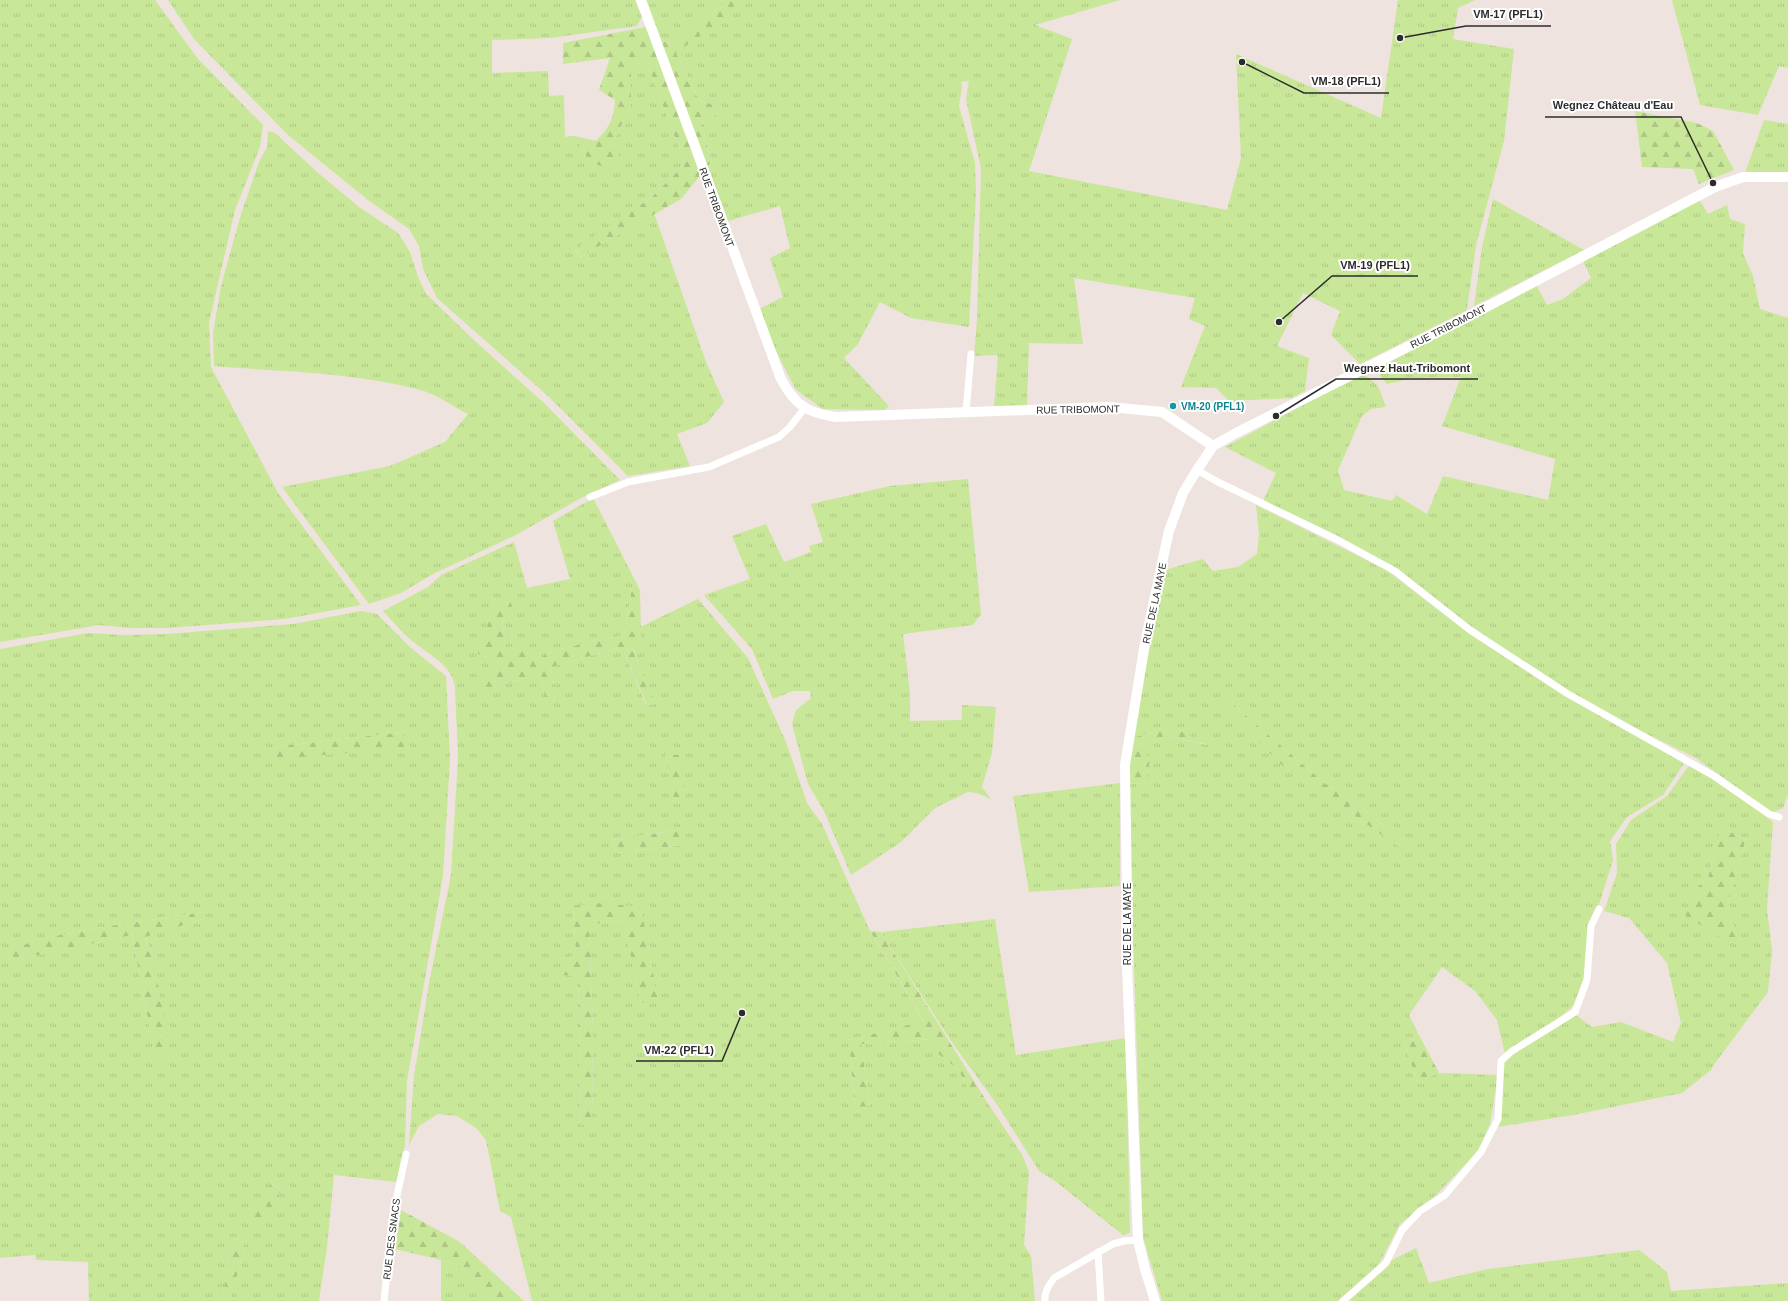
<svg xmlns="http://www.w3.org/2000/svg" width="1788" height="1301" font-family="Helvetica,sans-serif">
  <defs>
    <pattern id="grass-tufts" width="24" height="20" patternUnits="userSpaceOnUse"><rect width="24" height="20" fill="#c9e798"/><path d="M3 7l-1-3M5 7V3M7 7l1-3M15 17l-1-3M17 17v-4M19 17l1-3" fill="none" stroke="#adc683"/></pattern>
    <pattern id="forest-firs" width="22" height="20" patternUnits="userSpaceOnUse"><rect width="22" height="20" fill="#c9e798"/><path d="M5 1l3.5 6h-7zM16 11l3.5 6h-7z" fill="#adc683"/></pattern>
  </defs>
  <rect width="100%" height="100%" fill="#eee3de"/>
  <path fill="url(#grass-tufts)" fill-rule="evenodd" d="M0,0h155l43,59 65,66 -3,22 -25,63 -26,113 2,44 67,126 83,112 -76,14 -118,9h-36l-32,-3 -99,17z
    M168,0h467l7,17 -5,9 -87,12 -58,2v33l56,-2 1,25 15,-1 1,42 10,-1 15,27 22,-18 19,-40v-38l15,-7 39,104 -33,33 -77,53 5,7 74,-44 52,149 18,40 -17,21 -30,11 13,32 -62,10 -80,-80 -111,-98 -14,-29 -4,-23 -10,-17 -41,-29 -80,-65 -94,-96z
    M644,0h86l-62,44 -11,-9z
    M746,0h374l-85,25 37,14 -43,132 198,39 14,-52 -5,-104 145,64 17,-118h77l-17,8 -5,31 61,10 -10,92 -28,104 -9,65 -107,54 -29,-29 9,-24 -37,-18 -26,53 32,12 -4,33 -13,7 -63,3 -13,-13 -35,-1 24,-61 -16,-7 6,-21 -121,-20 9,66 -54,-1 -2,63 -33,1 4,-52 -24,1 3,-36 4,-151 -15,-70 3,-18 -8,1 1,5 -3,19 16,57 1,30 -7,134 -58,-9 -31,-16 -22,42 -14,14 45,48 -4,4 -62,-1 -27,-19 -22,-43 -15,-38 24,-12 -13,-39 20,-10 -10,-42 -52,15 -20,-54 4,-6 -12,-36 19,-12 -3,-8 -17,-4 -23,-48z
    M1672,0h116v68l-9,-2 -21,49 -58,-10z
    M1764,120l24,4v49h-43z
    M268,131l7,2 42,39 42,35 39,26 12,19 8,25 8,17 50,48 68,61 76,77 -41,19 -63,36 -83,39 -32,19 -32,11 -87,-117 108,-21 55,-24 23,-28c-14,-7 -29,-18 -44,-23 -67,-19 -140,-19 -210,-25l-1,-33 8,-47 20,-72 18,-52 8,-15z
    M1493,199l91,51 -110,56 8,-59z
    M1699,199l9,15 19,-9 3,14 15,5 -2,29 10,23 7,33 28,9v476l-5,14 -11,5 -76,-55 -61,-30 -60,-33 -90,-59 -49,-35 -43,-35 -130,-65 13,-28 -51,-26 138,-74 15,13 8,21 -15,2 -9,7 -24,54 6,20 48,11 4,-6 31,19 16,-38 105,24 7,-41 -113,-33 19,-49 -47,1 -27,6 -12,-14 161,-85 11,20 16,-6 28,-21 -8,-17z
    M968,479l13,135 -8,11 -70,9 7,59v28l52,-1v-15l34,2 -4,46 -10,34 9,12 -14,-6 -9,-1 -33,16 -34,34 -50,33 -27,-64 -16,-27 -16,-60 4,-14 15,-12 -1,-7h-17l-20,8 -21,-50 -48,-54 46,-16 -18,-43 34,-12 18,38 27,-10 -2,-6 14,-4 -12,-38 79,-18z
    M593,498l44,86 -5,3 -7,48 -70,15 -20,10 -29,-8 -4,-35 -7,-19 -11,41 -6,15 15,6 1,27 47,-13 5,27 9,-1 -4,-33 71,-20 24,58 8,-1 -22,-58 9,-8 -1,-11 58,-28 50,59 38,84 21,61 15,21 48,107 54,91 -75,18 6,66h15l-9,-62 71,-5 6,1 -1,13 21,16 18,35 11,-2 34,51 8,18 -5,74 7,11 4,45h-503l-21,-84 -11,-6 -14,-71 -10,-12 -19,-12 -19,-2 -19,12 -10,19 5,-69 16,-98 21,-103 7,-117 -3,-71c-3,-23 -28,-33 -44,-47 -10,-8 -19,-20 -28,-29l45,-24 13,-12 73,-33 13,46 43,-9 -17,-58zM665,754h1l20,48 -11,1zM683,829v16l-67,8 -4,-13zM573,906l68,1v96l-18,-83 -34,5 4,107 -1,90 -11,3 -3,-149 -17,-1v-16l15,-4z
    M1256,505l130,65 80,61 219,131 -22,33 -36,22 -17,24 3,19 -16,51 -12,64 -12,31 -19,16 -49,32 -8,-34 -22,-29 -33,-24 -33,48 11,22 -16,5 13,39 22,-8 59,2 -8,49 -12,27 -43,45 -35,28 -22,42 -40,35h-176l-19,-64 -15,-453 18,-1 -8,-38 28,-9 42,9 -36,-18 -40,11 33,-168 38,-11 10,12 25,-4 19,-13 2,-21zM1228,700l96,83 43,29 40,31 -5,5 -57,-39z
    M361,611l16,3 34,34 35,28 4,84 -7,116 -36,205 -2,64 -8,37 -63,-7 -7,72 -8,54h-89l17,-62 -8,-3 -10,22 -7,43h-133l-1,-39 -52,-2 -1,-5 -35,3v-609l88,-16 37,2 42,-1 126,-10zM403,732l-128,26 -1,-11zM203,912v7l-58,17 8,21 3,104 -24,-126 -88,19 -39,6 34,-21 58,-11zM272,1184l9,6 -22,41z
    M1691,763l31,19 51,40 -6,87 5,42 -4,41 -53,71 -4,7 -29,23 -109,22 -76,12 7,-66 9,-10 60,-38 19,14 29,-5 52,20 8,-19 -14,-60 -38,-45 -25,-7 13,-38 -1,-29 15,-24 36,-24zM1721,828l25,11 -20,71 13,28 -44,-49 13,-11z
    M1120,783v103l-91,6 -16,-96z
    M995,919l21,136 110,-17 4,195 -7,2 -68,-54 -16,-10 -41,-65 -47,-65 -70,-109z
    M1416,1248l13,35 59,-14 151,-19 28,22 4,19 117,-8v18h-441l43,-40z
    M441,1260l19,6 37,35h-56z"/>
  <path fill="url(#forest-firs)" d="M730,0h20l-74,53 23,48 17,4 3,8 -19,12 12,36 -31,38 -101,58 -5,-8 77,-52 33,-33 -39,-104 -15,7v38l-19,40 9,14 -12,9 -19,-5 -15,-27 21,5c13,-13 18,-22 19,-41l-16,-10 11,-32 -47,6v-21l83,-16 22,17z
    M1635,111l62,12 16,8 21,39 -35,14 -6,-15 -51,-2z
    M637,584l3,7 1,47 -9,9 23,57 -8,1 -25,-58 -71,20 4,33 -9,2 -5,-28 -47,13 -21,-1 2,-9 17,-1 1,-16 -15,-6 -1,-10 7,-5 11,-41 15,1 2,13 -10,6 4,34 20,-6 9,14 20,-10 70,-15 7,-48z
    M1228,700l96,83 43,29 40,31 -5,6 -120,-84 -57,-57z
    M1172,727l39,18 -45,-9 -27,9 11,14 -4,24 -18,1 4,-46z
    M403,732l2,16 -130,11 -1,-12z
    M665,754l15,1 7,47 -12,2z
    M1721,828l25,11 -20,71 14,28 -16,1 -40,-24 11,-26 13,-11z
    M683,829v16l-67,8 -4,-13z
    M602,903l39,4 17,93 -17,3 -18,-83 -34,5 4,107 -1,91 -11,2 -3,-149 -17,-1v-16l15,-4 -3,-49z
    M203,912v7l-58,18 8,20 15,83 -5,20 -7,1 -24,-126 -88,19 -39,6 -1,-7 35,-14 58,-11z
    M870,931l11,1 106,170 -11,2 -18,-35 -21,-16 1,-12 -6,-2 -71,5 9,62 -15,1 -6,-67 75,-19z
    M1420,1037l19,36 -22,8 -13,-39z
    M271,1184l10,6 -22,42 -10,-9z
    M401,1210l59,32 64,59h-27l-37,-35 -19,-6 -46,-11z
    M239,1236l8,3 -17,62h-8l7,-43z"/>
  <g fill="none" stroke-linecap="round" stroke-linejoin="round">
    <path stroke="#fff" stroke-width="7" d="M966,412l5,-58
      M1197,470l21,12 120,58 57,31 75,59 98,64 146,82 55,38 10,3
      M590,497l38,-15 81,-15 70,-30 11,-10 14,-18
      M1098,1252l3,49
      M384,1301l9,-87 13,-60
      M1045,1301c-1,-9 4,-16 9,-23l59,-34 11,-3 14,-1
      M1343,1301l43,-38 16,-33 18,-19 25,-16 36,-43 17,-33 3,-58 11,-10 63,-39 12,-32 4,-54 8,-17"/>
    <path stroke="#fff" stroke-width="10" d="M641,0l140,379c14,26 26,34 55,38l273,-10 53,5 51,34
      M1155,1301l-10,-32 -7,-29 -12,-298 1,-47 -2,-130 20,-122 20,-94 4,-18 14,-38 14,-23 16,-24 23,-13 235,-118 244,-128 28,-10h45"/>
  </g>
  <circle fill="#0f9aa8" stroke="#fff" stroke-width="1.5" cx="1173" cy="406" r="4"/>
  <g text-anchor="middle" stroke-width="4" stroke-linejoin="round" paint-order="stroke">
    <g font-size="10" fill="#2c2c2c" stroke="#fff">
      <text transform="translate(717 207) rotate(70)" y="4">RUE TRIBOMONT</text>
      <text transform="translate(1448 326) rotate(-27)" y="4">RUE TRIBOMONT</text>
      <text transform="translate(1078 409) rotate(-1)" y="4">RUE TRIBOMONT</text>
      <text transform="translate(1154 603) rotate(-78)" y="4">RUE DE LA MAYE</text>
      <text transform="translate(1127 924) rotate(-90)" y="4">RUE DE LA MAYE</text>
      <text transform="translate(391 1239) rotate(-83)" y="4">RUE DES SNACS</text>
    </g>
    <g font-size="10" font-weight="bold" fill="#0d838f" stroke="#fff" text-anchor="start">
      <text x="1181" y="410">VM-20 (PFL1)</text>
    </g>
  </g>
  <path fill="none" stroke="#2c2c2c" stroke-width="1.5" d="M1400 38L1466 26H1551M1242 62L1304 93H1389M1713 183L1681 117H1545M1279 322L1332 276H1418M1276 416L1336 379H1478M742 1013L722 1061H636"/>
  <g fill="#2c2c2c" stroke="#fff" stroke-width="1.5">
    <circle cx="1400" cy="38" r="4"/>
    <circle cx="1242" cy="62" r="4"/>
    <circle cx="1713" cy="183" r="4"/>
    <circle cx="1279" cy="322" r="4"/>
    <circle cx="1276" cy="416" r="4"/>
    <circle cx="742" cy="1013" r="4"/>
  </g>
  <g font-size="11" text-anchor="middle" font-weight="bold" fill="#2c2c2c" stroke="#fff" stroke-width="4" stroke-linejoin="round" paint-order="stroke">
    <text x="1508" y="18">VM-17 (PFL1)</text>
    <text x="1346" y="85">VM-18 (PFL1)</text>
    <text x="1613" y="109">Wegnez Château d'Eau</text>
    <text x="1375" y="269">VM-19 (PFL1)</text>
    <text x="1407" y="372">Wegnez Haut-Tribomont</text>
    <text x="679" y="1054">VM-22 (PFL1)</text>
  </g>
</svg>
